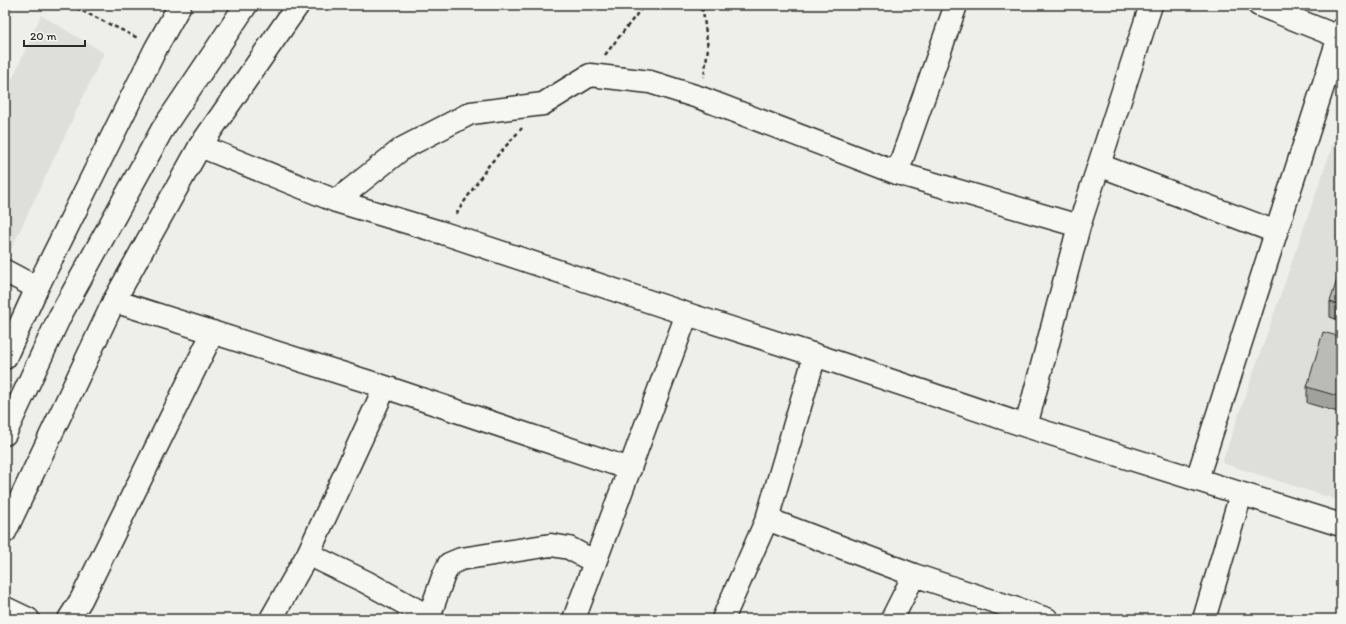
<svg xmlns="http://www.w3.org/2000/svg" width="1346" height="624" font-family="Itim,sans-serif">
  <rect width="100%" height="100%" fill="#eeeeea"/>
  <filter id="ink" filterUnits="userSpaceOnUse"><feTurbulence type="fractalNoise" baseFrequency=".025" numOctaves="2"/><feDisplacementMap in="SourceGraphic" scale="8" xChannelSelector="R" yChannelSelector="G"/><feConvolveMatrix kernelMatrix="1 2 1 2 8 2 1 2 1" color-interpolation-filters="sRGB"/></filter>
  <g filter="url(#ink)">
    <path fill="#dededb" d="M41,15l63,38 -99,209v-167z
      M1341,121v380l-119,-38z"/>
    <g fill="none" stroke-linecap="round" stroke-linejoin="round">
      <g stroke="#2b2b2b" stroke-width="25">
        <path id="minor" d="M1259,5l80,32
          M200,146l136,55 107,32 244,81 128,41 211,71 315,99
          M1099,165l177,67
          M897,173l59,-168
          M336,201l67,-53 68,-35 72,-9 47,-29 60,7 51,16 196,75 182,53
          M5,271l32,17
          M114,301l271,86 245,82
          M5,358l32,-70 119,-240 24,-43
          M1026,426l53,-200 72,-221
          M1197,479l144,-449
          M767,519l147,56 133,44
          M308,554l58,28 67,37
          M5,608l23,11
          M429,617l14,-40 6,-13 12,-5 90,-14 18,3 26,14
          M69,619l12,-19 132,-268
          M271,619l37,-65 77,-167
          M574,619l113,-305
          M723,619l44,-100 48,-164
          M892,619l22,-44
          M1204,619l37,-125"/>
      </g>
      <g stroke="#2b2b2b" stroke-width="25">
        <path id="major" d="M5,434l55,-118 102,-186 84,-125
          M5,532l109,-231 86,-155 98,-141"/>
      </g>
      <path stroke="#2b2b2b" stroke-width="2.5" stroke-dasharray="4 3" stroke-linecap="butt" d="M70,5l68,33
        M694,5l9,6 5,37 -4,29
        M605,55l39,-50
        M456,214l33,-49 33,-37"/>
      <use href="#minor" stroke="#f6f6f2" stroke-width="22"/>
      <use href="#major" stroke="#f6f6f2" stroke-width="22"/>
    </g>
    <path fill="#a0a09d" stroke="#2b2b2b" d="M1341,274v47l-11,-4v-15z
      M1341,337v76l-34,-10v-16z"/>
    <path fill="#babab7" stroke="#2b2b2b" d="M1339,273l2,1v31l-11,-3z
      M1323,332l18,5v60l-34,-10z"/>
  </g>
  <rect width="1346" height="624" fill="none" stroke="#f6f6f2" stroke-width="20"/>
  <rect x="10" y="10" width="1326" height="604" fill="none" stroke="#2b2b2b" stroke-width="1.5" filter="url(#ink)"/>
  <path d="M24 40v6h61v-6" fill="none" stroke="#2b2b2b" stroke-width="2"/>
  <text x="30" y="40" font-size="12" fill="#2b2b2b" stroke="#f6f6f2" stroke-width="3" paint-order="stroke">20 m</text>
</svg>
